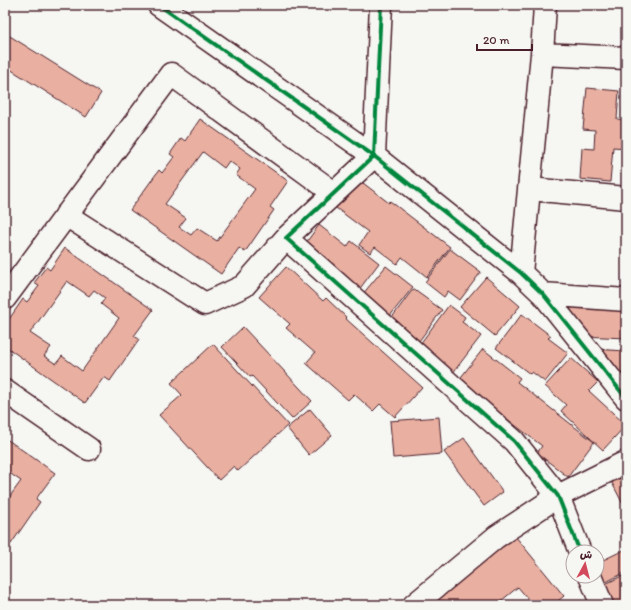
<svg xmlns="http://www.w3.org/2000/svg" width="631" height="610" font-family="Itim,'Playpen Sans Arabic',sans-serif">
  <rect width="100%" height="100%" fill="#f6f6f2"/>
  <filter id="ink" filterUnits="userSpaceOnUse"><feTurbulence type="fractalNoise" baseFrequency=".025" numOctaves="2"/><feDisplacementMap in="SourceGraphic" scale="8" xChannelSelector="R" yChannelSelector="G"/><feConvolveMatrix kernelMatrix="1 2 1 2 8 2 1 2 1" color-interpolation-filters="sRGB"/></filter>
  <g filter="url(#ink)">
    <path fill="#e9b0a1" stroke="#4a1f2b" fill-rule="evenodd" d="M5,33l96,60 -15,24 -81,-51z
      M587,88l32,3 -2,28 9,1v28l-13,-1 -3,35 -30,-3 2,-31 12,1 1,-19 -12,-1z
      M200,119l88,62 -18,26 4,3 -29,42 -6,-4 -18,26 -91,-64 29,-40 3,3 12,-16 -4,-3 11,-16 4,3zM203,152l21,16 5,-7 11,8 -4,6 19,14 -38,52 -20,-13 -6,7 -12,-8 7,-9 -21,-14z
      M354,176l35,27 1,-2 60,46 -23,30 -25,-20 -5,7 -22,-17 -5,6 -11,-8 9,-13 -36,-27z
      M319,225l28,22 4,-6 28,22 -21,28 -56,-43z
      M65,248l88,62 -19,26 5,3 -29,42 -6,-4 -19,26 -80,-57v-21l18,-26 4,3 12,-16 -5,-3 12,-16 4,3zM67,281l22,15 5,-6 11,8 -4,6 18,14 -37,53 -20,-15 -6,8 -12,-8 7,-9 -21,-14z
      M450,249l31,23 -21,28 -12,-9 -4,6 -19,-15z
      M386,266l27,21 -24,30 -27,-22z
      M286,267l37,34 3,-3 20,19 -1,1 77,69 -27,30 -15,-13 -7,7 -19,-17 -6,6 -42,-37 9,-10 -29,-25 4,-4 -31,-27z
      M486,277l34,29 -25,30 -35,-29z
      M413,289l29,21 -23,31 -29,-21z
      M568,299l58,4v35l-45,-2 -14,-24z
      M449,305l16,12 -3,5 19,14 -29,38 -35,-26z
      M522,314l29,22 -3,2 20,15 -23,29 -13,-10 -2,2 -34,-26z
      M243,327l69,74 -20,18 -40,-43 -2,1 -28,-30z
      M213,344l75,81 -50,46 -4,-5 -15,14 -60,-65 23,-20 -11,-12z
      M483,349l37,29 -3,4 77,60 -26,35 -31,-24 5,-7 -84,-65z
      M593,349l33,2v27l-13,-12z
      M571,358l27,24 -9,9 37,34 -23,25 -42,-39 5,-6 -21,-19z
      M310,409l22,26 -23,20 -22,-27z
      M439,417l3,37 -49,4 -3,-37z
      M5,438l50,35 -19,26 4,3 -29,42 -6,-3v-38l16,-22 -16,-11v-7l1,-2h-1z
      M464,438l39,54 -19,14 -40,-54z
      M626,469v41l-17,-33z
      M511,531l53,65 -11,9h-20l-15,-18 -22,18h-78z
      M626,549v23l-26,13 -3,-9v-13z
      M626,574v31h-21l-8,-17z"/>
    <g fill="none" stroke-linecap="round" stroke-linejoin="round">
      <g stroke="#4a1f2b" stroke-width="25">
        <path id="street" d="M159,5l215,151 -88,82 228,203 44,55 22,56
          M381,5l-7,151 147,117 22,21 83,104
          M542,54l84,4
          M530,189l96,9
          M66,215l139,89 39,-18 42,-48
          M521,273l21,-219 3,-49
          M543,294l83,6
          M5,298l166,-224 163,119
          M5,391l84,58
          M590,576l12,29
          M414,605l82,-68 62,-41 68,-34"/>
      </g>
      <use href="#street" stroke="#f6f6f2" stroke-width="22"/>
      <g stroke="#f6f6f2" stroke-width="6">
        <path id="cycleway" d="M159,5l215,151 -88,82 228,203 44,55 22,56
          M381,5l-7,151 147,117 22,21 83,104"/>
      </g>
      <use href="#cycleway" stroke="#00873e" stroke-width="4"/>
    </g>
  </g>
  <rect width="631" height="610" fill="none" stroke="#f6f6f2" stroke-width="20"/>
  <rect x="10" y="10" width="611" height="590" fill="none" stroke="#4a1f2b" stroke-width="1.5" filter="url(#ink)"/>
  <g transform="translate(585 564) rotate(7)"><circle r="19" fill="#f6f6f2" stroke="#b1a0a2"/>
  <path d="M0-3L7 15L0 10L-7 15Z" fill="#d1495b"/>
  <text y="-6" font-size="11" font-weight="bold" text-anchor="middle" fill="#4a1f2b">ش</text>
  </g>
  <path d="M477 44v6h55v-6" fill="none" stroke="#4a1f2b" stroke-width="2"/>
  <text x="483" y="44" font-size="12" fill="#4a1f2b" stroke="#f6f6f2" stroke-width="3" paint-order="stroke">20 m</text>
</svg>
